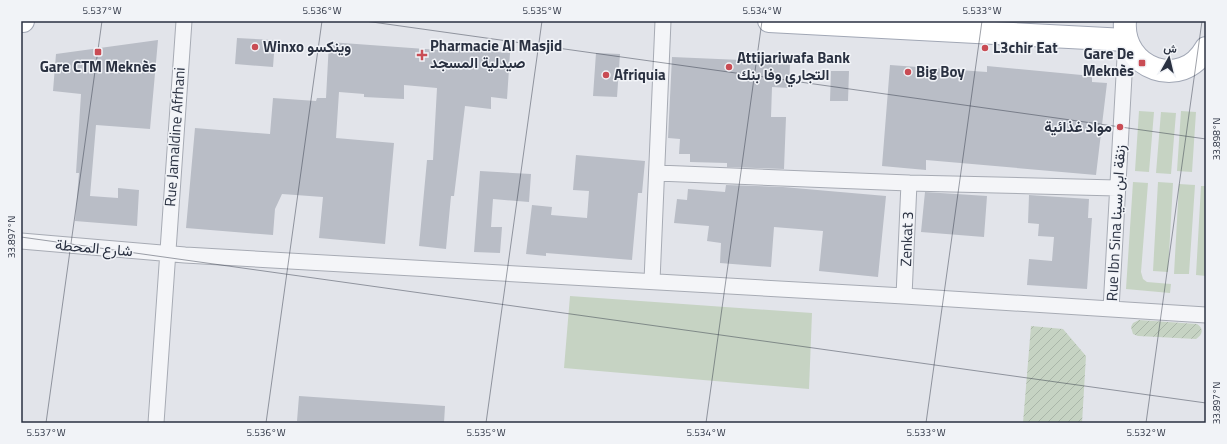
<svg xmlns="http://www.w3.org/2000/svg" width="1227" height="444" font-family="'Titillium Web',Vazirmatn,sans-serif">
  <defs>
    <pattern id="garden-furrows" width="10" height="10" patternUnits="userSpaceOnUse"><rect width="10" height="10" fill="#c6d3c3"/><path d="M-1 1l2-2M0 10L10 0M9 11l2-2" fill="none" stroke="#aab6a9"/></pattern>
  </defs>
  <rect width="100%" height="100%" fill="#e2e4ea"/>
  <path fill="#c6d3c3" d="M1139,111l15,1 -5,60 -14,-1z
    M1181,111l15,1 -4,60 -15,-1z
    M1161,112l15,1 -5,61 -15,-1z
    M1133,182l15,1 -7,89 2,7 4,3 24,2 -1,9 -44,-4z
    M1158,182l15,1 -5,89 -15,-1z
    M1179,184l16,1 -6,89h-15z
    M1201,186h5v90l-10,-1z
    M570,296l242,17 -3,76 -245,-21z"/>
  <path fill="url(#garden-furrows)" d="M1139,320l58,4c7,4 6,11 -1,15l-58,-3 -5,-2 -2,-7 2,-4z
    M1031,326l32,3 23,27 -4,67h-59z"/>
  <path fill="#b9bdc6" d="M237,38l38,2 -2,27 -38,-3z
    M158,40l-8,89 -54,-4 -6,71 28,2v-10l21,2 -2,36 -62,-5 4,-48h-3l5,-79 -28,-3 3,-37z
    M329,42l110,8 1,-6 56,4 -1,4 15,1 -3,46 -16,-2v12l-26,-3 -11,90h-3l-5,53 -27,-3 8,-86h6l4,-72 -33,-3v14l-40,-2v-3l-25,-2 -3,46 58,5 -9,101 -66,-6 4,-41 -41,-3 -7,15 -2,26 -87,-7 9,-100 75,6 3,-36 43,3 1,-3h9z
    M596,53l24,1 -3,43 -24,-1z
    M672,57l118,5 -1,26 -17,-1 -1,30h15l-2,52 -57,-2v-4l-37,-1v-8h-11l1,-15 -12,-1z
    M890,65l97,7v-6l105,10v6l15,1 -11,92 -170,-15v10l-44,-4z
    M831,71h18l-1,30h-18z
    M576,155l69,6 -3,32h-4l-6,67 -86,-7v3l-20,-2 6,-49 20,2 -1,8 36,3 2,-27 -16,-1z
    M480,171l51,3 -2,28 -36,-3 -2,28h11l-2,26 -26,-1z
    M726,185l57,2 103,9 -8,81 -59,-6 4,-40 -49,-4 -3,40 -51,-4 1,-20 -14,-2 2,-15 -35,-3 3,-24 10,1 1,-11 37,3z
    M925,192l62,4 -3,41 -63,-5z
    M1029,195l60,4 -1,19h4l-5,71 -60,-4 2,-26 23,2 2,-24 -16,-1 1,-12 -11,-1z
    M299,396l146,10 -1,17h-110l-37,-2z"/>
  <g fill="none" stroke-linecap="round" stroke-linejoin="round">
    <g stroke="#a7abb4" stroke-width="17">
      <path id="minor" d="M657,173l252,10 208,5
        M21,241l164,14 719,41 302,19
        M652,281l11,-260
        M904,296l5,-113
        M1111,309l15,-269
        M156,423l28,-402"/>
    </g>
    <g stroke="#a1a7b5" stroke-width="24">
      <path id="primary" d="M21,21h2
        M769,21l357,19
        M1125,21c-4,48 57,70 81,27"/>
    </g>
    <use href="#minor" stroke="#f4f5f8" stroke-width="15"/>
    <use href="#primary" stroke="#fff" stroke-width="22"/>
  </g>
  <path fill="none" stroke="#2a3141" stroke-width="1" stroke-opacity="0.45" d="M365,21l841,118M21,237l1185,166M46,423l56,-402M266,423l56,-402M486,423l56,-402M706,423l56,-402M926,423l56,-402M1146,423l56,-402"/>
  <g fill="#c94c54" stroke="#f1f3f7" stroke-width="1.5">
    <circle cx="255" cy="47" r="4"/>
    <circle cx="985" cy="48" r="4"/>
    <rect x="94" y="48" width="8" height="8" rx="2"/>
    <path d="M420 49h4v4h4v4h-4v4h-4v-4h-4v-4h4z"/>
    <rect x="1138" y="59" width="8" height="8" rx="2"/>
    <circle cx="729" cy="67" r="4"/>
    <circle cx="908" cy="72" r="4"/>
    <circle cx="606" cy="75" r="4"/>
    <circle cx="1120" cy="127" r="4"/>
  </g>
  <g text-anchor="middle" stroke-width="3" stroke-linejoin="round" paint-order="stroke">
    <g font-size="15" font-weight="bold" fill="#2a3141" stroke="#f1f3f7" text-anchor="start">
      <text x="430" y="51">Pharmacie Al Masjid<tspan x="430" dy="17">صيدلية المسجد</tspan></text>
      <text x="263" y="52">Winxo وينكسو</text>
      <text x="993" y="53">L3chir Eat</text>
      <text x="1134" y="59" text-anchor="end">Gare De<tspan x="1134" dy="17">Meknès</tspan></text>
      <text x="737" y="63">Attijariwafa Bank<tspan x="737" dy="17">التجاري وفا بنك</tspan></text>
      <text x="98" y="72" text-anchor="middle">Gare CTM Meknès</text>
      <text x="916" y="77">Big Boy</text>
      <text x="614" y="80">Afriquia</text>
      <text x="1112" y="132" text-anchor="end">مواد غذائية</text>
    </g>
    <g font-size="15" fill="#2a3141" stroke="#f1f3f7">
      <text transform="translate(175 137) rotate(-86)" y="5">Rue Jamaldine Afrhani</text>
      <text transform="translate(1116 223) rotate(-87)" y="5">Rue Ibn Sina زنقة ابن سينا</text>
      <text transform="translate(907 239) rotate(-88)" y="5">Zenkat 3</text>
      <text transform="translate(94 248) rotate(5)" y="5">شارع المحطة</text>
    </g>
  </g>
  <rect width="1227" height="444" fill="none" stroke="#f1f3f7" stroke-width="44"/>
  <g transform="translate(1169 58) rotate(8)" stroke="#f1f3f7" stroke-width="3" paint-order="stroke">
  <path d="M0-3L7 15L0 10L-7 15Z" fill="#2a3141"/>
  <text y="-6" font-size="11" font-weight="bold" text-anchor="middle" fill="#2a3141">ش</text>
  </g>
  <rect x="22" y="22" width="1183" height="400" fill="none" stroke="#2a3141" stroke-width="1.5"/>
  <g font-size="10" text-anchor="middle" fill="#2a3141">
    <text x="102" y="14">5.537°W</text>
    <text x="322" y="14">5.536°W</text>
    <text x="542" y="14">5.535°W</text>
    <text x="762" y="14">5.534°W</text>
    <text x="982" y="14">5.533°W</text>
    <text transform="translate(1216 139) rotate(-90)" y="4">33.898°N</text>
    <text transform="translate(11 237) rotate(-90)" y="4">33.897°N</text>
    <text transform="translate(1216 403) rotate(-90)" y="4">33.897°N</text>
    <text x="46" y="436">5.537°W</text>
    <text x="266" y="436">5.536°W</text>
    <text x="486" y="436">5.535°W</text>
    <text x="706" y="436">5.534°W</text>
    <text x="926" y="436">5.533°W</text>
    <text x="1146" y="436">5.532°W</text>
  </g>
</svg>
